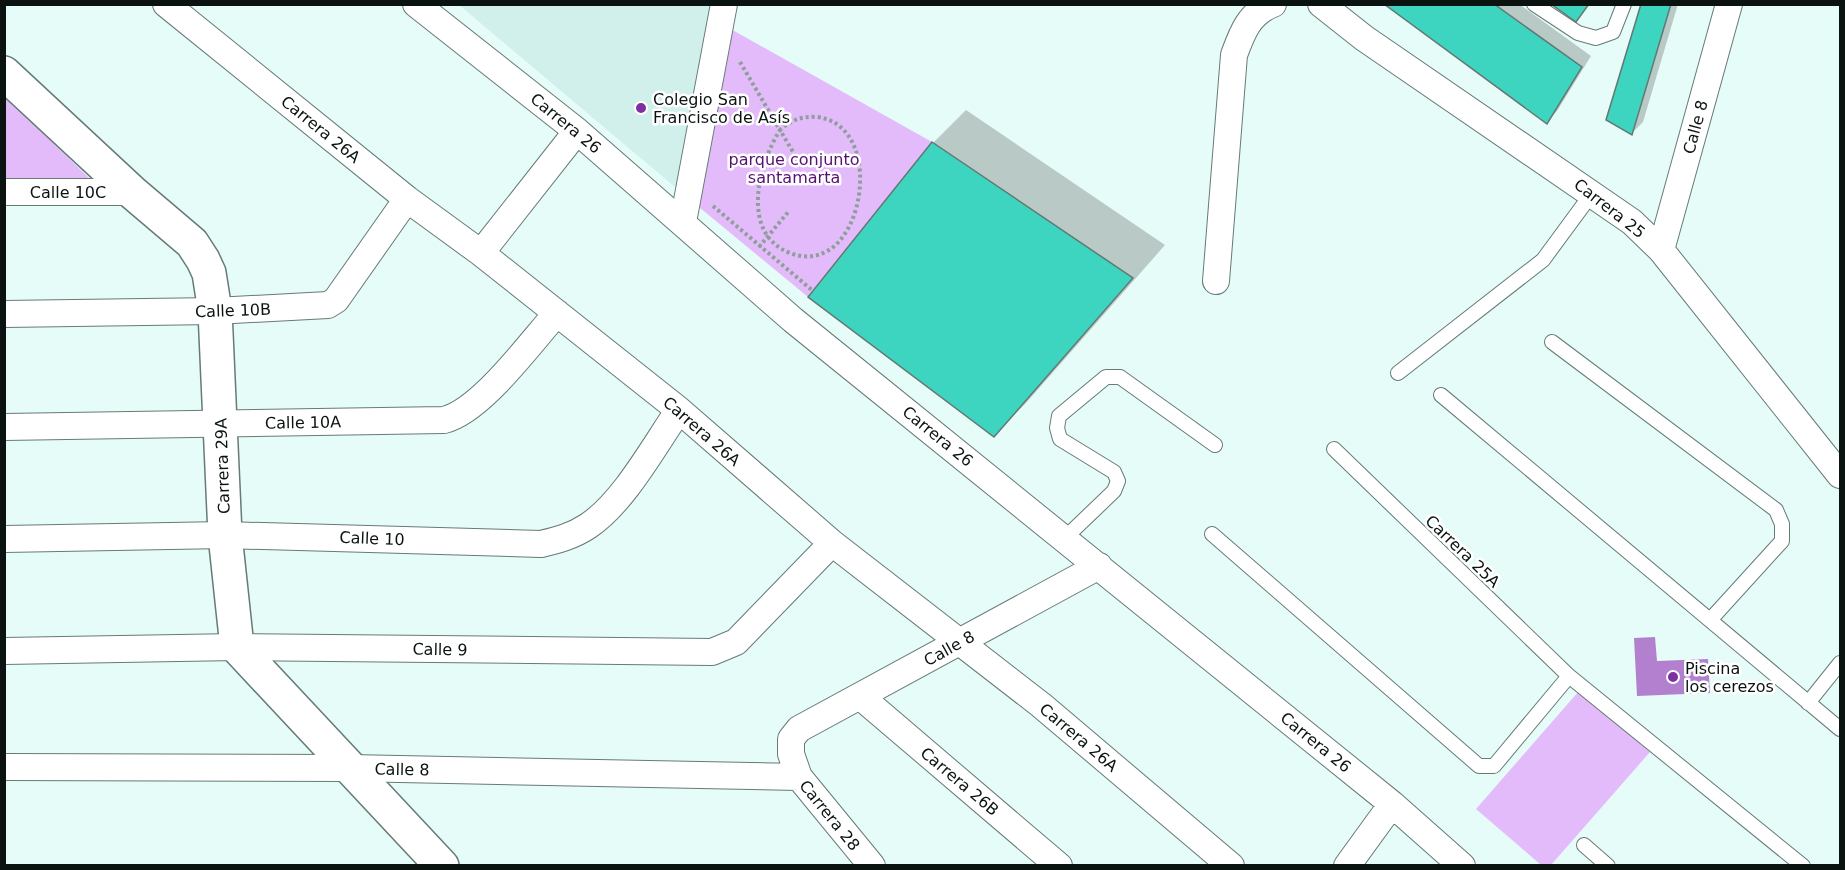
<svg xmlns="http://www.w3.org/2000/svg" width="1845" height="870" font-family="'DejaVu Sans',sans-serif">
  <rect width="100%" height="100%" fill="#e6fcf8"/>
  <path fill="#d1f0eb" d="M459,5h256l-27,193z"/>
  <path fill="#e3bbfa" d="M713,19l219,123 -124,155 -120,-99z
    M5,96l88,86h-88z
    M1579,691l71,61 -99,113h-10l-65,-56z"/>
  <path fill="#b380d0" d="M1655,637l2,24 51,-2 2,34 -73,3 -3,-58z"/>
  <path fill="#0003" d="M1386,4h133l72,52 -34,55 -11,11z
    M1642,4h36l-35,118 -11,11z
    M966,110l199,135 -139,158 -33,33 -60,-293z"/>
  <path fill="#3ed5c0" stroke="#637773" stroke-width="1.5" d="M1384,4h110l88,63 -35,57z
    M1551,4h38l-13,18z
    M1641,4h30l-39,131 -26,-15z
    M932,142l201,136 -139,159 -186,-140z"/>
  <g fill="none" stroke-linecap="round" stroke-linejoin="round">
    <g stroke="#667a76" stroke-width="16">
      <path id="lane" d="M1534,4l44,29 18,5 17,-6 11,-28
        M1552,342l224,168 6,14v17l-71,78
        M1398,373l145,-113 50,-68
        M1441,395l399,334
        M1334,449l235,227 234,190
        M1212,534l267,232h15l75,-90
        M1065,538l49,-47 4,-10 -4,-9 -54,-33 -3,-11 2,-12 47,-39h14l95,68
        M1808,703l32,-40
        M1584,845l24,21"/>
    </g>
    <g stroke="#667a76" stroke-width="28">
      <path id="street" d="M166,4l241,195 74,54 198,157 153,133 209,162 190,161
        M416,4l161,127 216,189 599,484 70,62
        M1321,4l43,34 268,184 29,28 179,225
        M4,192h128
        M683,222l41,-218
        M1661,250l68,-246
        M481,253l96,-122
        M1216,281l18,-226c8,-22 15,-42 39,-51
        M4,314l211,-3 113,-6 8,-5 71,-101
        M4,427l440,-7c37,-9 86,-77 113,-107
        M4,539l221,-4 316,9c17,-4 32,-8 47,-18 36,-24 66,-80 91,-116
        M4,651l233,-4 475,5 24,-10 96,-99
        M861,697l198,169
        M4,767l346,1 449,9
        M872,866l-73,-89 -8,-23v-15l8,-10 300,-163
        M1347,866l45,-62"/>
    </g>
    <g stroke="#667a76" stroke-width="36">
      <path id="secondary" d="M4,73l128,119 60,51 11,17 6,13 6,38 10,224 12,112 205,219"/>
    </g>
    <path stroke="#8e9e9b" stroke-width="4" stroke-dasharray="3 3" stroke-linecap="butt" d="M740,62l40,68c11,-10 22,-14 37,-13 59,7 52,108 12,133 -13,8 -26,8 -39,3 -50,-19 -32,-88 -10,-123l16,27
      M713,206l100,85
      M759,247l30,-36"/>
    <use href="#lane" stroke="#fff" stroke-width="14"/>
    <use href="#street" stroke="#fff" stroke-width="26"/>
    <use href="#secondary" stroke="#fff" stroke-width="33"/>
  </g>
  <g fill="#7d30a1" stroke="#fff" stroke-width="2">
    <circle cx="641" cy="108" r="6"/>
    <circle cx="1673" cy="677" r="6"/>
  </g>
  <g text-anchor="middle" stroke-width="5" stroke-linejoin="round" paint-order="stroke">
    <g font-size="16" fill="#0b1311" stroke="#fff" text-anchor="start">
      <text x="653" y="105">Colegio San<tspan x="653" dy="18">Francisco de Asís</tspan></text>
      <text x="1685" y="674">Piscina<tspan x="1685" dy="18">los cerezos</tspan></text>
    </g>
    <g font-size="16" fill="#0b1311" stroke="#fff">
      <text transform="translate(566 123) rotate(39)" y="6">Carrera 26</text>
      <text transform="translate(1695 127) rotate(-75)" y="6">Calle 8</text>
      <text transform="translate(321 129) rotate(39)" y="6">Carrera 26A</text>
      <text x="68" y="198">Calle 10C</text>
      <text transform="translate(1610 208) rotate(38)" y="6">Carrera 25</text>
      <text transform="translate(233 310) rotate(-2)" y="6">Calle 10B</text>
      <text transform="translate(303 422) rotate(-1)" y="6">Calle 10A</text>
      <text transform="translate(702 431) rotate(41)" y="6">Carrera 26A</text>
      <text transform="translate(938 436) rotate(39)" y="6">Carrera 26</text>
      <text transform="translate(222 466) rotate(-92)" y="6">Carrera 29A</text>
      <text transform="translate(372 538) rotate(2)" y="6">Calle 10</text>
      <text transform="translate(1463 551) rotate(44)" y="6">Carrera 25A</text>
      <text transform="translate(949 648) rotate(-29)" y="6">Calle 8</text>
      <text transform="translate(440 649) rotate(1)" y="6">Calle 9</text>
      <text transform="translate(1079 737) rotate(40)" y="6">Carrera 26A</text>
      <text transform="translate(1316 742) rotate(39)" y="6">Carrera 26</text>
      <text transform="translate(402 769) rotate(1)" y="6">Calle 8</text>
      <text transform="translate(960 781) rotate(40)" y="6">Carrera 26B</text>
      <text transform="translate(830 815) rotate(51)" y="6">Carrera 28</text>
    </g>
    <g font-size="16" fill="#561073" stroke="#fff">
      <text x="794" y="165">parque conjunto<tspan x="794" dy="18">santamarta</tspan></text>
    </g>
  </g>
  <rect width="1845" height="870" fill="none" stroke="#0b1311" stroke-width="12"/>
</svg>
